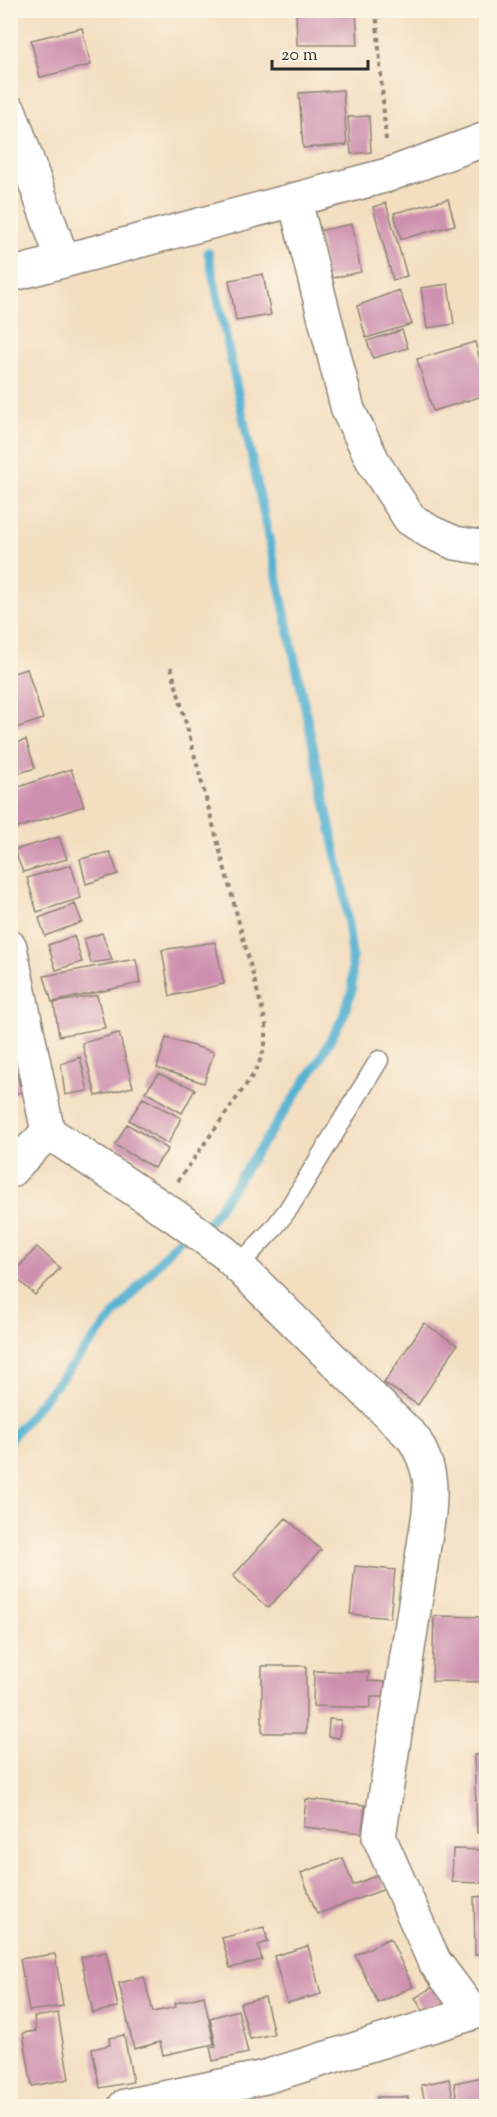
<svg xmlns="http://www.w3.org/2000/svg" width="497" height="2117" font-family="'Sorts Mill Goudy',serif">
  <rect width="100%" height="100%" fill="#fcf5e5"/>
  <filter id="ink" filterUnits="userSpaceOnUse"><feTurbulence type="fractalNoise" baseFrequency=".0167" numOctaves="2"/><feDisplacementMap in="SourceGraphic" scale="12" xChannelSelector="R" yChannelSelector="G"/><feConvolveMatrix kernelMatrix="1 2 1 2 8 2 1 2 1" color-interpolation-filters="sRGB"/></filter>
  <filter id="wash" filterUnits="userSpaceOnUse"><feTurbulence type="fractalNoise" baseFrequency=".008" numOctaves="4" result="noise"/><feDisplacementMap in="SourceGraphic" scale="24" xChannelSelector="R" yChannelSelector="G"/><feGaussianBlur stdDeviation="1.35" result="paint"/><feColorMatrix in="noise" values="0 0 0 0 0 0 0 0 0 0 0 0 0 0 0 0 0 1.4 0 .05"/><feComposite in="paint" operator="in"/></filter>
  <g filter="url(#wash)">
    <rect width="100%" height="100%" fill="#f3dec0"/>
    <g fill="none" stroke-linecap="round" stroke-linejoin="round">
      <path stroke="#52b1d1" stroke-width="9" d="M200,1227l10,-6 107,-157 26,-47 9,-27v-35l-8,-64 -136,-639
        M10,1439l165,-196 14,-9"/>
    </g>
    <g id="blocks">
      <path fill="#cd90af" d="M296,10h60l2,35h-61z
        M82,28l9,37 -51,12 -9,-37z
        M343,90l4,55 -44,3 -4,-55z
        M369,116l2,36 -20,2 -3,-37z
        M448,199l7,26 -54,14 -7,-26z
        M386,203l21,73 -14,4 -20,-73z
        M352,224l9,48 -34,7 -9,-48z
        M263,274l8,41 -35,6 -7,-41z
        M448,284l6,40 -27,4 -6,-40z
        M399,290l13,34 -46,14 -9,-32z
        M402,330l6,18 -35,10 -6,-17z
        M475,342l11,39v14l-53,16 -16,-52z
        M27,669l16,50 -33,11v-56z
        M26,740l9,28 -22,7 -3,-6v-24z
        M71,769l13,37 -67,22 -7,-18v-20z
        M59,837l8,22 -44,13 -9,-22z
        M110,852l8,22 -32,10 -6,-25z
        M71,865l10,33 -44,14 -10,-34z
        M75,904l7,18 -37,14 -6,-18z
        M102,933l10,27 -21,3 -7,-24z
        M74,936l8,26 -26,8 -8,-25z
        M215,942l9,42 -54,12 -8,-46z
        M136,959l4,24 -88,19 -8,-26z
        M97,995l8,33 -46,8 -5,-33z
        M119,1033l14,54 -37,9 -14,-53z
        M166,1038l48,14 -10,31 -47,-15z
        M10,1053l12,39 -12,3z
        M80,1057l8,34 -23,4 -4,-31z
        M159,1074l36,15 -13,24 -37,-21z
        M143,1098l38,20 -13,26 -39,-24z
        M127,1124l41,25 -14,19 -39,-23z
        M37,1247l23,21 -25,27 -23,-21z
        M424,1323l33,22 -39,60 -34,-22z
        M286,1518l35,32 -53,58 -35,-32z
        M355,1566l40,4 -5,48 -40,-4z
        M434,1616l52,1v65l-54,-1z
        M262,1666h44v67h-44z
        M314,1671l55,1 -1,9 17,1v15h-14l-1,11 -57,-2z
        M329,1719l12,1 -2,18 -11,-1z
        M486,1754v78l-9,1 -3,-78z
        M306,1799l59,6 -3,28 -59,-6z
        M453,1849l33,1v33l-34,-1z
        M343,1858l10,27 27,-11 5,15 -68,25 -16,-41z
        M486,1896v58l-11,1 -1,-58z
        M264,1927l4,15 -10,3 4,15 -32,8 -8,-30z
        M390,1938l23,49 -35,16 -23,-48z
        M308,1946l13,48 -34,9 -13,-47z
        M106,1952l12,55 -25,6 -12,-56z
        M55,1954l8,52 -34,5 -9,-52z
        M144,1977l9,35 23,-5 -1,-4 29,-7 10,48 -51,11 -3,-13 -26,7 -15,-66z
        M434,1986l14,22 -20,11 -13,-21z
        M265,1997l9,37 -24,5 -10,-36z
        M238,2010l10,43 -35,8 -3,-14 6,-1 -6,-28z
        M58,2013l11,66 -37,7 -9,-53 13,-2 -2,-14z
        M10,2019h3l4,61h-7z
        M124,2035l9,47 -33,6 -8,-39 18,-4 -1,-7z
        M483,2077l3,29h-28l-4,-23z
        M449,2079l6,27h-29l-5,-21z
        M377,2097h31v9h-31z"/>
    </g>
  </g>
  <g filter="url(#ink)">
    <use href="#blocks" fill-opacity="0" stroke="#8f8476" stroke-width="1.5"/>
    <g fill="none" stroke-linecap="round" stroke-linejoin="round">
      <g stroke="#8f8476" stroke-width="21">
        <path id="lane" d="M238,1266l35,-37 16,-21 90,-148"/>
      </g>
      <g stroke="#8f8476" stroke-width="36">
        <path id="street" d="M10,112l53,149
          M295,201l53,209 27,55 35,54 20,13 25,11 31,5
          M10,275l378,-100 98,-36
          M10,947l38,185 128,85 49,36 189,186c16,27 18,44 15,74l-50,324 55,124 38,51
          M10,1171l38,-39"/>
      </g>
      <g stroke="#8f8476" stroke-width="36">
        <path id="secondary" d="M125,2106l140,-29 221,-68"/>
      </g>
      <path stroke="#8f8476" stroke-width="4" stroke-dasharray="4.5 4.5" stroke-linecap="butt" d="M376,10l10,131
        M171,667l95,357c1,20 -3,33 -13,51l-75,106"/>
      <use href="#lane" stroke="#fff" stroke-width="18"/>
      <use href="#street" stroke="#fff" stroke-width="33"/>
      <use href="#secondary" stroke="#fff" stroke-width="33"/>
    </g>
  </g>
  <rect width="497" height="2117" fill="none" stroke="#fcf5e5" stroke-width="36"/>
  <path d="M272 60v9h96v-9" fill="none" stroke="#2b2b2b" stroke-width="3"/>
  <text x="281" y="60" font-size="18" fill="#2b2b2b" stroke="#fcf5e5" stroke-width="4.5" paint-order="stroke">20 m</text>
</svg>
